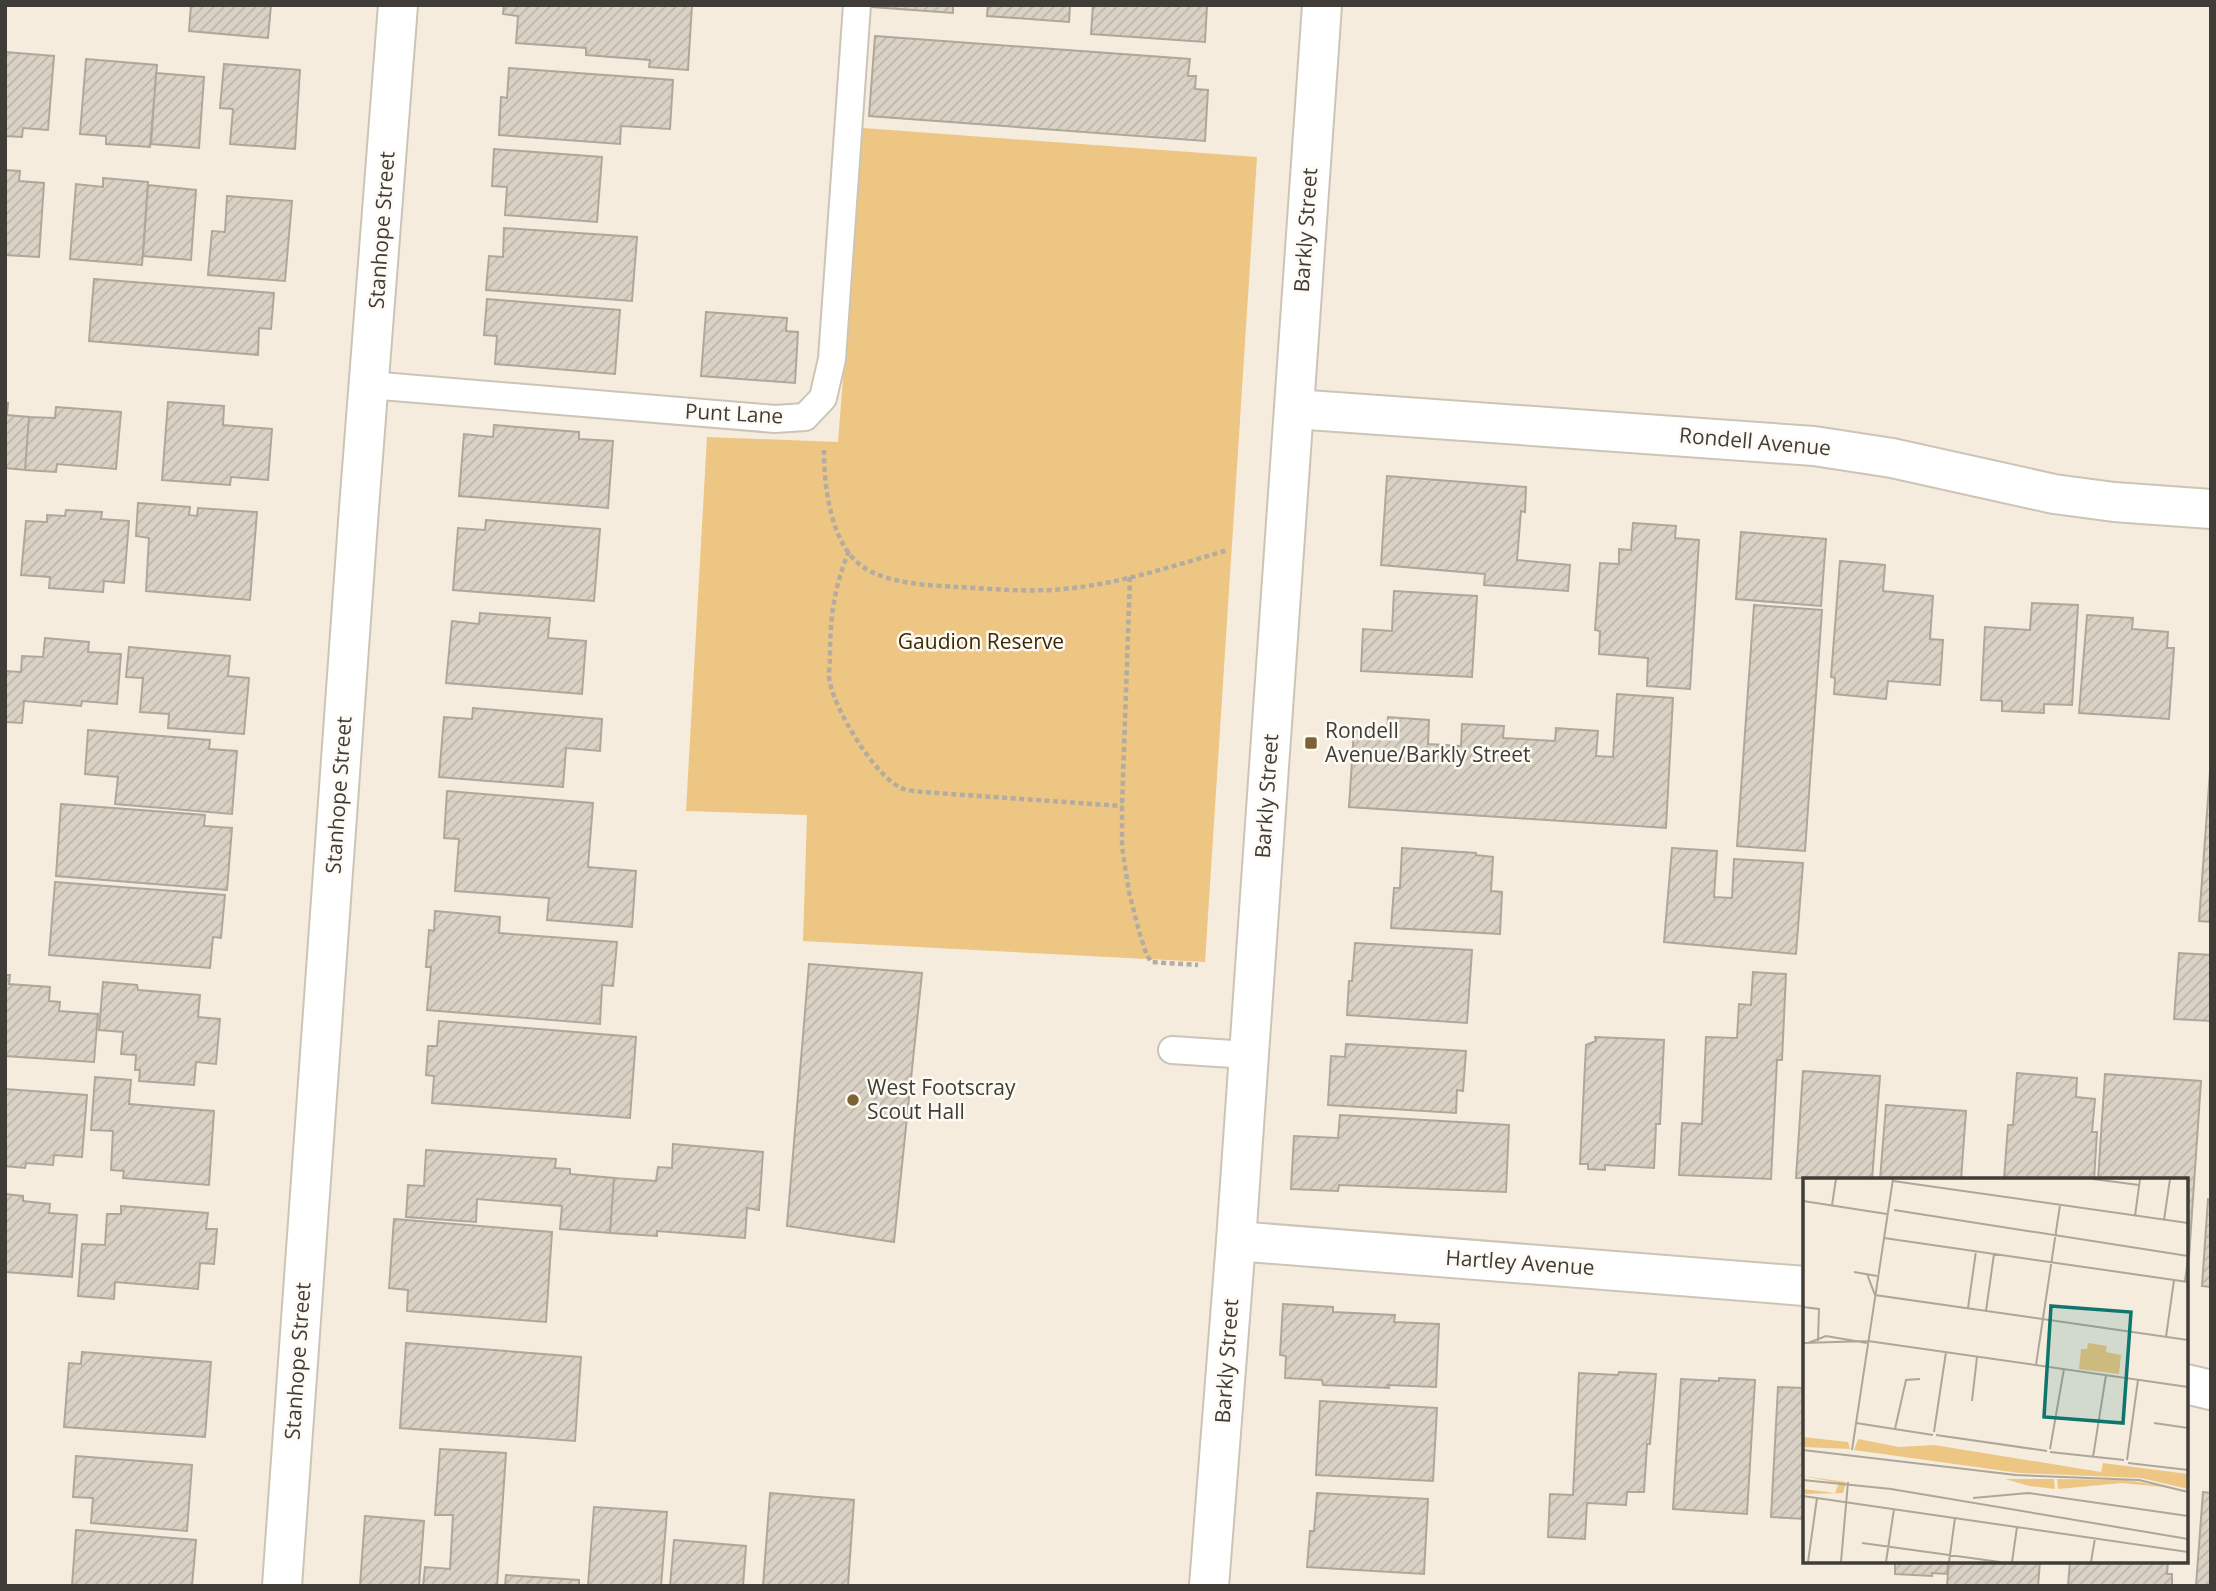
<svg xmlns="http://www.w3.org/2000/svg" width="2216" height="1591" font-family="'Open Sans',sans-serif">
  <defs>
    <pattern id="building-hatch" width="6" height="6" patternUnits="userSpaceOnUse" patternTransform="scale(1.75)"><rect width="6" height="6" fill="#dad2c4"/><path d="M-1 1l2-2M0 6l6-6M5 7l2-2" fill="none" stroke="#bcb5a9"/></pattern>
  </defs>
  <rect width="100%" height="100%" fill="#f5ecde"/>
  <path fill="#eec683" d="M863,128l394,29 -52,805 -402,-21 4,-126 -121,-4 21,-374 131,5z"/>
  <path fill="url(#building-hatch)" stroke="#afa79a" stroke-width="2" d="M191,5h80l-3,33 -79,-7z
    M504,5h188l-4,65 -39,-3 1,-7 -64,-5v-7l-70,-5 2,-27 -15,-2z
    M872,5h81v8l-81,-6z
    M988,5h82l-1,17 -82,-6z
    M1093,5h114l-2,37 -114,-8z
    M875,36l315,23 -2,17h8l-1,13 13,1 -3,51 -336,-25z
    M5,52l49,4 -6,74 -25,-2 -1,9 -17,-1z
    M86,59l71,6 -7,82 -44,-3v-8l-26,-2z
    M224,64l76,6 -5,79 -65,-5 3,-35 -13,-1z
    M509,68l164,12 -3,49 -49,-3 -1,18 -121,-9 2,-38 6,1z
    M156,73l48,4 -5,71 -48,-4z
    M494,149l108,8 -5,65 -92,-7 2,-28 -15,-1z
    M5,170l15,1 -1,10 25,2 -5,74 -34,-2z
    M103,178l45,4 -6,83 -72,-6 6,-75 27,3z
    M148,185l48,5 -5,70 -48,-4z
    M227,196l65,5 -7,80 -77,-6 4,-44 13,1z
    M504,228l133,9 -5,64 -146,-11 3,-34 14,1z
    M94,279l180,14 -3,36 -12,-1 -1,27 -169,-14z
    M487,299l133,11 -5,64 -120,-10 2,-28 -13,-1z
    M706,312l81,6 -1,13 12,1 -3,51 -94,-7z
    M168,402l56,4 -1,19 49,4 -4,51 -37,-3 -1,8 -68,-5z
    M5,403h3l-1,12 22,2 -4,53 -20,-2z
    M56,407l65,5 -5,57 -59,-5 -1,8 -31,-2 4,-53 26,1z
    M494,425l85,7v7l34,2 -5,67 -149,-12 5,-62 29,3z
    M1387,476l139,11 -1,25 -4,-1 -4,49 53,5 -2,26 -84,-6 1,-11 -104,-9z
    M138,503l52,4 -1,8 8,1 1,-8 59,4 -7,88 -104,-9 3,-53 -13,-2z
    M66,510l36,2 -1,7 28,2 -5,62 -20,-2 -1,11 -54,-4 1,-11 -29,-2 5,-54 21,1v-7l18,1z
    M486,520l114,9 -6,72 -141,-11 5,-62 27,2z
    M1633,523l43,3 -1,12 24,2 -9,149 -43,-3 1,-28 -49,-4 1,-23 -5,-1 5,-67 19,1v-15l12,1z
    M1741,532l85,7 -5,67 -85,-7z
    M1840,561l45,4 -2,26 50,5 -3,43 13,1 -3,45 -52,-4 -2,18 -52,-5 1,-16 -4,-1z
    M1394,591l83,5 -5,81 -111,-6 2,-42 29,2z
    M2032,603l46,2 -6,100 -28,-1v9l-42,-2v-10l-21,-1 4,-73 45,3z
    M1754,605l68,5 -17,241 -68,-5z
    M480,613l70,5 -2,20 38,3 -4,53 -136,-11 6,-62 27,3z
    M2087,615l46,3 -1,11 36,3 -1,16h7l-5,71 -90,-6z
    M45,638l44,4 -1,10 33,2 -4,50 -35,-3 -1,5 -57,-5 -2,22 -17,-1v-51l16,1 1,-16 21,1z
    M129,647l101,9 -2,20 21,2 -5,56 -76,-6 1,-14 -29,-2 3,-34 -17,-1z
    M1617,694l56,4 -7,130 -317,-21 5,-77 33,2 1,-15 41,3 -1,24 33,2 1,-22 42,2 -1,12 52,3 1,-13 42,3 -2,25 17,1z
    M473,708l129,11 -2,32 -34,-3 -3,39 -124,-10 5,-60 28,2z
    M88,730l122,10 -1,9 28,2 -5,63 -117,-10 3,-27 -33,-3z
    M2211,758v164l-12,-1z
    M447,791l146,12 -5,64 48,4 -4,56 -85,-7 2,-22 -94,-7 4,-52 -15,-1z
    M61,804l144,11 -1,11 28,2 -5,62 -171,-14z
    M1402,848l74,5v2l17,2 -2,34 11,1 -2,42 -109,-6 3,-40h6z
    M1672,848l45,3 -3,46 18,1 2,-39 69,4 -7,91 -132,-12z
    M55,882l170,13 -4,43 -8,-1 -3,31 -161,-13z
    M435,911l65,6 -1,16 118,9 -4,44 -11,-1 -2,39 -173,-14 4,-43h-5l3,-37 5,1z
    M1355,943l117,7 -5,73 -120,-8 2,-34h3z
    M2179,953l32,2v66l-37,-2z
    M809,964l113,9 -28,269 -107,-16z
    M1753,972l33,2 -4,86h-5l-6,119 -92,-4 3,-52 20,1 4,-87 31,1 2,-34 12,1z
    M5,975h5l-1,9 41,3 -1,14 11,1 -1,9 39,3 -4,48 -89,-6z
    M103,982l34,3 1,5 62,5 -2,22 22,2 -4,45 -20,-2 -2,23 -55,-4 1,-11h-5l1,-15 -15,-1 2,-22 -24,-2z
    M439,1021l197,16 -6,81 -198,-15 2,-27 -8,-1 2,-29h9z
    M1595,1037l69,3 -4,84h-4l-2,44 -49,-3v5l-17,-1v-5h-8l6,-119 10,-4z
    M1346,1044l120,7 -3,40 -6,-1 -1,23 -128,-8 3,-49 14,1z
    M1803,1071l77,5 -8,104 -76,-2z
    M2017,1073l60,5 -1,19 19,2 -3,33h5l-3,48h-90l4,-55h5z
    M2105,1074l96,7 -12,176 -3,-1v-76h-88z
    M95,1077l36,3 -2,24 85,7 -5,74 -86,-7 1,-7 -13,-1 2,-39 -22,-1z
    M5,1089l82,6 -5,62 -28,-2 -1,10 -27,-2 -1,5 -20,-2z
    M1886,1105l80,6 -5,69h-81z
    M1340,1115l169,10 -3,67 -167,-7 -1,6 -47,-2 3,-53 44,2z
    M673,1144l90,8 -4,58 -12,-2 -2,30 -88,-7v5l-47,-3 4,-55 42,3 2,-14 14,1z
    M426,1150l130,9 -1,9 15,1v5l44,4 -4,55 -50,-4 2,-23 -85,-7 -1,23 -70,-5 2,-32 16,1z
    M5,1194l18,2v5l27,3 -1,9 28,2 -5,62 -67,-5z
    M2208,1199h3v88l-9,-1z
    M121,1206l87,7 -2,16h11l-3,35 -14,-1 -2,26 -83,-7 -1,17 -36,-3 4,-52 23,1 2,-31h14z
    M394,1219l158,13 -6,90 -139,-11 1,-21 -19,-2z
    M1283,1304l50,3v5l62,3 -1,7 45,2 -3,63 -48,-2 1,3 -66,-3 -1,-5 -37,-2 1,-22 -6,-1z
    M406,1343l175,14 -6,84 -175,-13z
    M82,1352l129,10 -6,75 -141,-10 5,-64 12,1z
    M1619,1372l37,2 -6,70h-3l-3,48h-17l-1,13 -39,-2 -2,36 -37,-2 2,-43 23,1 6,-122 39,2z
    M1719,1378l36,2 -8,134 -74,-5 8,-130 38,2z
    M1778,1387l27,1v131l-34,-2z
    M1320,1401l117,7 -4,73 -117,-6z
    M440,1449l66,4 -9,133h-74l2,-19 25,2 3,-54h-18z
    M76,1456l116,9 -5,66 -96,-8 2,-25 -20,-1z
    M2203,1492l8,1v93h-15z
    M770,1493l84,7 -6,86h-85z
    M1317,1493l111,6 -4,75 -117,-7 3,-36h4z
    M594,1507l73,5 -6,74h-73z
    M365,1516l59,5 -5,65h-59z
    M76,1530l120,10 -4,46h-120z
    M674,1540l72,6 -3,40h-73z
    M1880,1561h68l-1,13 -15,-1v3l-37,-2v-12z
    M1949,1561h91l-2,25h-91z
    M2070,1561h98l-1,13h5v12h-104z
    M506,1575l73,5v6h-74z"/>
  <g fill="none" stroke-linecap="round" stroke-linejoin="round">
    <g stroke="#ccc4b6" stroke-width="30">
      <path id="lane" d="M369,385l406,34 30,-2 18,-19 9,-39 25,-354
        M1172,1050l76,5"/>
    </g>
    <g stroke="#ccc4b6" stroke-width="42">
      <path id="street" d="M1294,409l520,37 78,12 162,36 60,8 97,7
        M1236,1241l569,45
        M2186,1384l25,6
        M282,1586l77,-1078 39,-503"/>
    </g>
    <g stroke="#ccc4b6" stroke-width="42">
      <path id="secondary" d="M1209,1586l27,-345 86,-1236"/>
    </g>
    <path stroke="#b3aca1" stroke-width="4.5" stroke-dasharray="5 3.5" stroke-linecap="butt" d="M824,450c0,36 6,94 39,117 26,17 64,18 93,20 39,2 78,6 117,1 52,-6 104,-23 155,-38
      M849,551c-15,36 -19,67 -19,105 0,8 -2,19 0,27 5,27 45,93 71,105 6,3 15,3 21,4l200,14
      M1130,577l-8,229v41l7,45 11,43 6,18 5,9 47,3"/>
    <use href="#lane" stroke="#fff" stroke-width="26"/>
    <use href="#street" stroke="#fff" stroke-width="38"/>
    <use href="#secondary" stroke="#fff" stroke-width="38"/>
  </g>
  <g fill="#7d6234" stroke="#fefaf4" stroke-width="2.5">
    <rect x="1304" y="736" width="14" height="14" rx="3.5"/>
    <circle cx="853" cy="1100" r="7"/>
  </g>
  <g text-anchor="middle" stroke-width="5" stroke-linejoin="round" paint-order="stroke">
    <g font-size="21" fill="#403c37" stroke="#fefaf4">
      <text transform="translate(382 230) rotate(-86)" y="7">Stanhope Street</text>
      <text transform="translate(1306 230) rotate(-86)" y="7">Barkly Street</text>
      <text transform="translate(734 414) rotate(3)" y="7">Punt Lane</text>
      <text transform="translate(1755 442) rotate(5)" y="7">Rondell Avenue</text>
      <text transform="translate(339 795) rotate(-86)" y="7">Stanhope Street</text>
      <text transform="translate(1267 796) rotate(-86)" y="7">Barkly Street</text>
      <text transform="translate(1520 1263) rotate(4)" y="7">Hartley Avenue</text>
      <text transform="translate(298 1361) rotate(-86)" y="7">Stanhope Street</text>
      <text transform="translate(1227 1361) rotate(-86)" y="7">Barkly Street</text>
    </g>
    <g font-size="21" fill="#3c2904" stroke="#fefaf4">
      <text x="981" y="649">Gaudion Reserve</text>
    </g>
    <g font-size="21" fill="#403c37" stroke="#fefaf4" text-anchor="start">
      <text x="1325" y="738">Rondell<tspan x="1325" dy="24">Avenue/Barkly Street</tspan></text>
      <text x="867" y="1095">West Footscray<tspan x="867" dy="24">Scout Hall</tspan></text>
    </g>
  </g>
  <g transform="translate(1803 1178)">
    <rect width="385" height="385" fill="#f5ecde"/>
    <path d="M285,165l19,3 -1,6 15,3 -2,19 -40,-5 2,-20h6zM0,259l45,5 2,7 -47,-2zM55,261l41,8 35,-2 167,27 2,-9 85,11v15l-47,-11 -122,-5 -165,-23zM0,298l43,6 -3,11 -40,1v-5l32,4 4,-10zM202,301h49l1,10 -26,-3zM254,301l70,1 46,8 -51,-5 -64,6z" fill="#eec683"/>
    <path fill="none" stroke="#ada69b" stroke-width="2" d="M290,1l46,6M90,3l295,42M0,23l84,13M29,27l4,-26M91,32l294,46M332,38l5,-37M361,42l6,-41M81,60l304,44M51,94l23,4M64,96l8,21 313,45M382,103l3,-21M0,129l16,2 -1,32M165,130l8,-57M183,133l8,-57M363,159l8,-57M0,165l65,-2 320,46M5,165l18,-7 41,7M233,187l24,-160M169,223l5,-44M53,245l77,12M351,245l34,5M92,251l11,-49 14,-1M131,254l12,-80M133,257l111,16M247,271l14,-80M0,272l213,25 123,5 49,12M49,272l41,-271M247,274l74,8M290,279l13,-82M324,282l11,-80M325,285l60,7M0,302l88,9 297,50M0,318l385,56M170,320l55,-5 160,23M59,365l138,19M5,384l9,-64M38,384l7,-80M83,384l8,-53M146,384l6,-44M209,384l5,-35M288,384l4,-24"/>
    <path fill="#0f766e" fill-opacity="0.15" stroke="#0f766e" stroke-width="3.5" d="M248,128l80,6 -8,111 -79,-6z"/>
    <rect width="385" height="385" fill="none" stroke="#403c37" stroke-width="3.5"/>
  </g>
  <rect width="2216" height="1591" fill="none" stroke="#403c37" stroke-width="14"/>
</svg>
